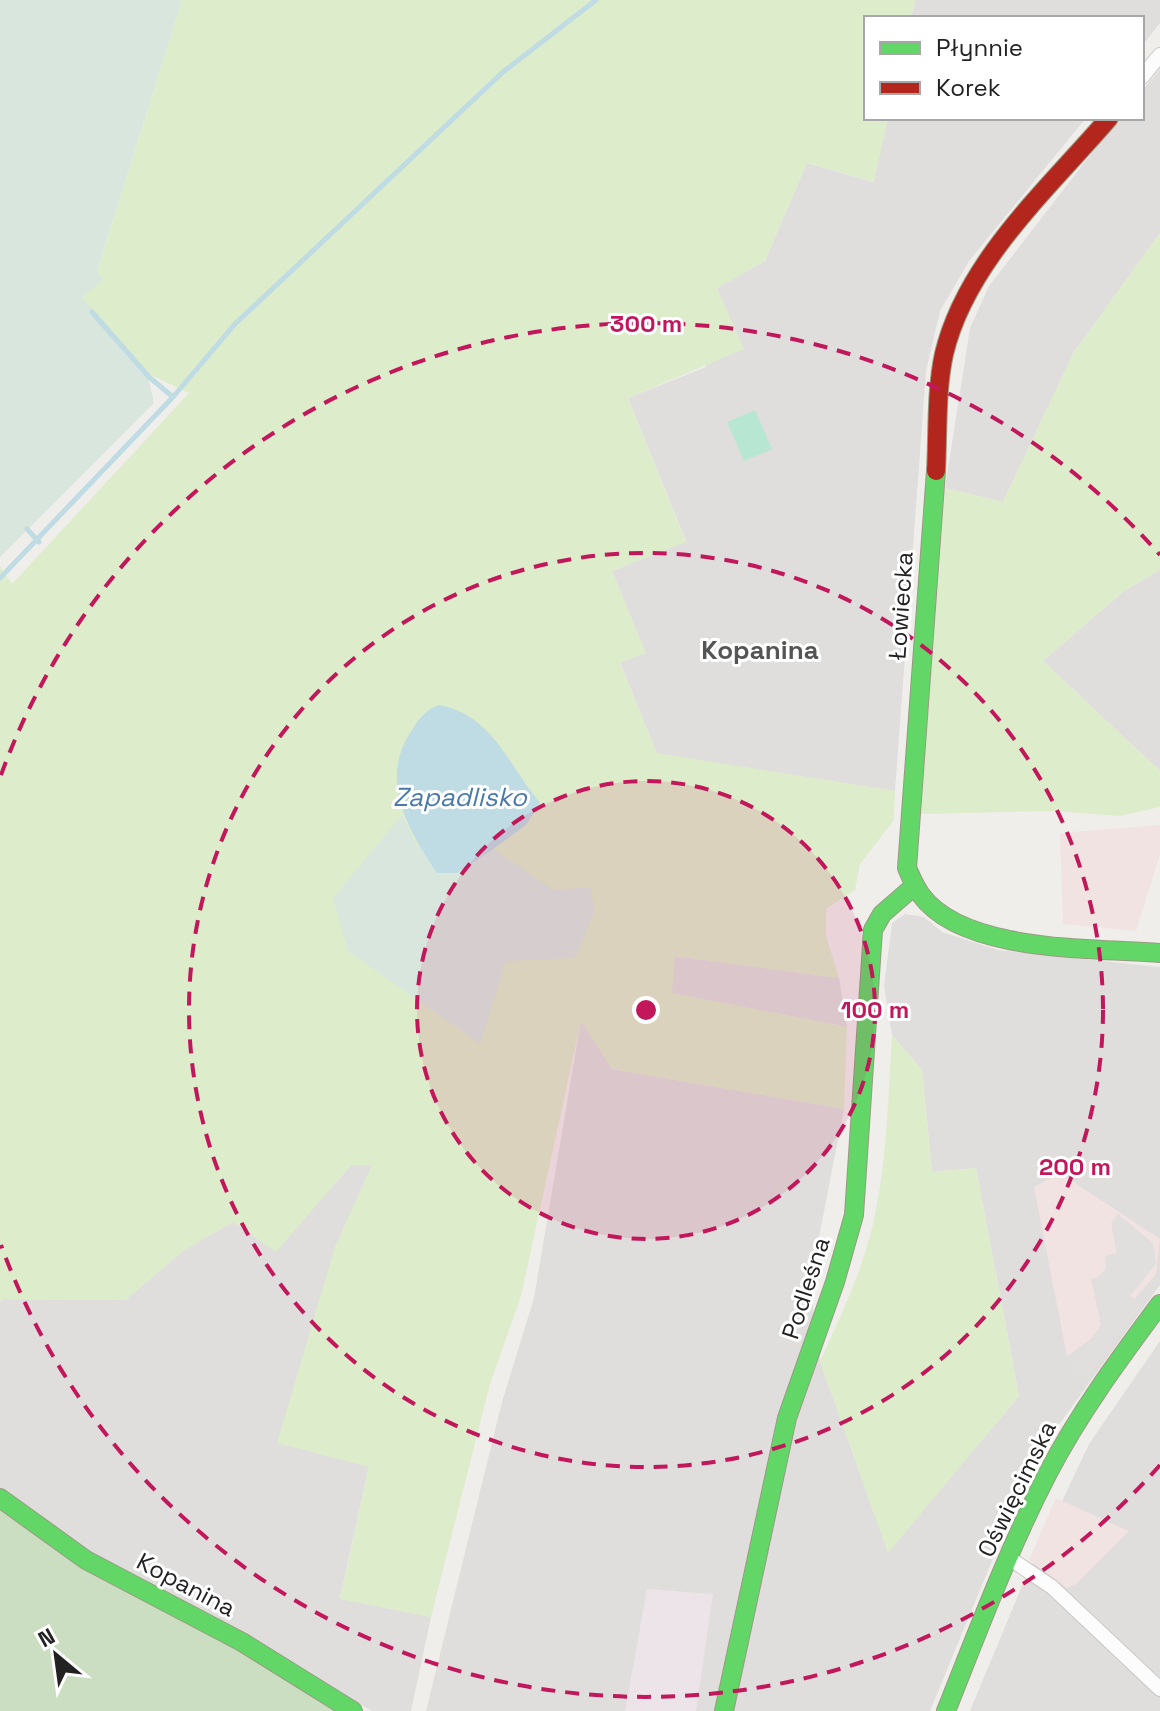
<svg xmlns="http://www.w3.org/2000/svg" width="1160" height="1711" font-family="'Space Grotesk',sans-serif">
  <rect width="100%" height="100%" fill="#f0eeeb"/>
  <path fill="#dfdedc" d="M915,0h245v23l-18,23v-28h-231z
    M1160,69v164l-86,119 -71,150 -58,-14 25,-160 19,-42 130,-168h23v-27z
    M888,118h198l-117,143 -29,50 -14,60 -31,420 -238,-37 -37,-92 25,-9 -33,-82 74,-30 -58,-143 78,-31 11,-79 48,-27 42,-98 66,19z
    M1160,570v201l-117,-110 81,-70z
    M905,914l19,3 18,15 56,18 162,17v318l-102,141 -52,101 -76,184h-504l76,-309 32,-104 47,-278 31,49 232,40 -34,174 10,78 68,191 131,-156 -43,-228 -44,4 -10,-102 -30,-35 -8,-49 8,-63z
    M675,956l164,22 8,49 -176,-34z
    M373,1164l-38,83 34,219 -29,132 91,19 -20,94h-39l-284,-158 -88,-64v-187l4,-3 121,1 59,-50 49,-28 43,29 75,-86z
    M1160,1341v370h-190l52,-125 67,-142z"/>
  <path fill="#f1e3e1" d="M1160,825v29l-24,77 -73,-7 -3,-91z
    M1060,1173l100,66 -4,35 -41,48 -48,34 -33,-169z
    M1056,1498l73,33 -52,52 -10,5 -38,-28z"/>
  <path fill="#ede4e9" d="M647,1589l66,5 -17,117h-71z"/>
  <path fill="#ddeccb" d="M182,0h733l-4,18h-45v100h22l-14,64 -67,-19 -42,98 -48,27 27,61 -116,49 58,144 -74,29 34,82 -26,10 37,90 238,38 -1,29 -34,44 -5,26 -29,19v27l13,42 -164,-22 -3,37 175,34 -3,82 -232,-40 -31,-48 -60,275 -31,88 -59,233 -91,-18 29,-132 -92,-24 58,-196 37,-82h-21l-75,87 -43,-30 -49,28 -58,50 -122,-1 -4,3v-736l12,18 177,-191 -38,-18 -70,-77 22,-19 -6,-7z
    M1160,233v337l-36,21 -81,70 117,110v36l-40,9 -65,-5 -134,3 24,-326 58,14 71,-150z
    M892,1035l30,35 10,102 44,-4 43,228 -131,157 -68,-192c21,-45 42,-90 53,-137 14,-61 15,-127 19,-189z"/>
  <path fill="#cbdec1" d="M0,1508l232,135 108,68h-340z"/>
  <path fill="#d9e6de" d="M0,0h182l-85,271 6,8 -21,19 64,71 8,34 -154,154z
    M402,815l14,28 41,30 36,-24 60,41 38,-3 3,26 -19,45 -69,3 -26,83 -132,-93 -15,-53z"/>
  <path fill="#b7e6d2" d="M755,410l17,39 -28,12 -17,-39z"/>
  <path fill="#e0dfde" d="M1118,1214l35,29 3,21 -26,32 12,9 -59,78 -15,-12 33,-46 -10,-46 8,-2 7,-9 -1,-12 12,-3 -6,-30z"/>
  <path fill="#bfdbe3" d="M439,705c54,10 69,60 101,98l-14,22 -33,24 -36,24h-20c-29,-43 -59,-94 -25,-143 7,-12 14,-20 27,-25z"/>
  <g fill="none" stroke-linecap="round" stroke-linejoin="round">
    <path stroke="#bfdbe3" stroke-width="5" d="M92,312l57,65 24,20
      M27,529l12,13
      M0,578l173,-181 62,-73 268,-252 93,-72"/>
    <g stroke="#c9c8c7" stroke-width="16">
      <path id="street" d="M1142,77l18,-22
        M1009,1558l43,29 108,102"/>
    </g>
    <g stroke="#999a82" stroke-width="20">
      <path id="fast" d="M936,471l-29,397c4,9 8,19 14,27 42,58 174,53 239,58
        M0,1498l86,62 156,82 111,69
        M724,1711l63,-293 48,-136 19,-67 19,-285 9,-16 30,-26
        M946,1711c32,-80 62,-161 102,-238 31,-60 72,-115 112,-169"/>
    </g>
    <g stroke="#999a82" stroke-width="20">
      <path id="jam" d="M936,471c2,-38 0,-81 8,-117 22,-93 105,-166 165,-236"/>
    </g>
    <use href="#street" stroke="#fdfcfc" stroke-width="14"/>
    <use href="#fast" stroke="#63d668" stroke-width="18"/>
    <use href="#jam" stroke="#b3261e" stroke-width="18"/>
  </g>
  <circle cx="646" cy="1010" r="229" fill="#c2185b" fill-opacity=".12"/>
  <g fill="none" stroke="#c2185b" stroke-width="4" stroke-dasharray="14 10">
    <circle cx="646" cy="1010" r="229"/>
    <circle cx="646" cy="1010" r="457"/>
    <path d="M1160 1465A686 686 0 0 1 1 1245M1 775A686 686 0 0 1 1160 555"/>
  </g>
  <g text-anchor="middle" stroke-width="6" stroke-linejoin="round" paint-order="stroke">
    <g font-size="24" fill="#222" stroke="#fff">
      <text transform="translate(901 606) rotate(-86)" y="8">Łowiecka</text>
      <text transform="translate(806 1288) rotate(-72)" y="8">Podleśna</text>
      <text transform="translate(1017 1489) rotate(-64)" y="8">Oświęcimska</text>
      <text transform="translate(186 1585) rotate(28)" y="8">Kopanina</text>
    </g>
    <g font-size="26" font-weight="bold" fill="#555" stroke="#fff">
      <text x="760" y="659">Kopanina</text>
    </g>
    <g font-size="26" font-style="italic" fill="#4a7aab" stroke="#fff">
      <text x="460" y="806">Zapadlisko</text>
    </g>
  </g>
  <circle cx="646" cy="1010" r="12" fill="#c2185b" stroke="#fff" stroke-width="4"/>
  <g font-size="24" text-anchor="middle" font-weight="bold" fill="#c2185b" stroke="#fff" stroke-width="6" stroke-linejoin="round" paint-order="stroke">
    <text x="646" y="332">300 m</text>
    <text x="875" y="1018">100 m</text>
    <text x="1075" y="1175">200 m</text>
  </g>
  <rect x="864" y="16" width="280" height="104" fill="#ffffff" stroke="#a7a7a7" stroke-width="2"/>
  <rect x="880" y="42" width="40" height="12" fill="#63d668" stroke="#a7a7a7" stroke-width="2"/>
  <text x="936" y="56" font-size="24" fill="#222222">Płynnie</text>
  <rect x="880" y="82" width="40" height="12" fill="#b3261e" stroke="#a7a7a7" stroke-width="2"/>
  <text x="936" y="96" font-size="24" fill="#222222">Korek</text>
  <g transform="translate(56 1655) rotate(331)" stroke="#ffffff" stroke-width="6" paint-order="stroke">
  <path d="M0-6L14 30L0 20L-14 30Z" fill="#222222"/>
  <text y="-12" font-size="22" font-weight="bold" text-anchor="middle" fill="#222222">N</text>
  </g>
</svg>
